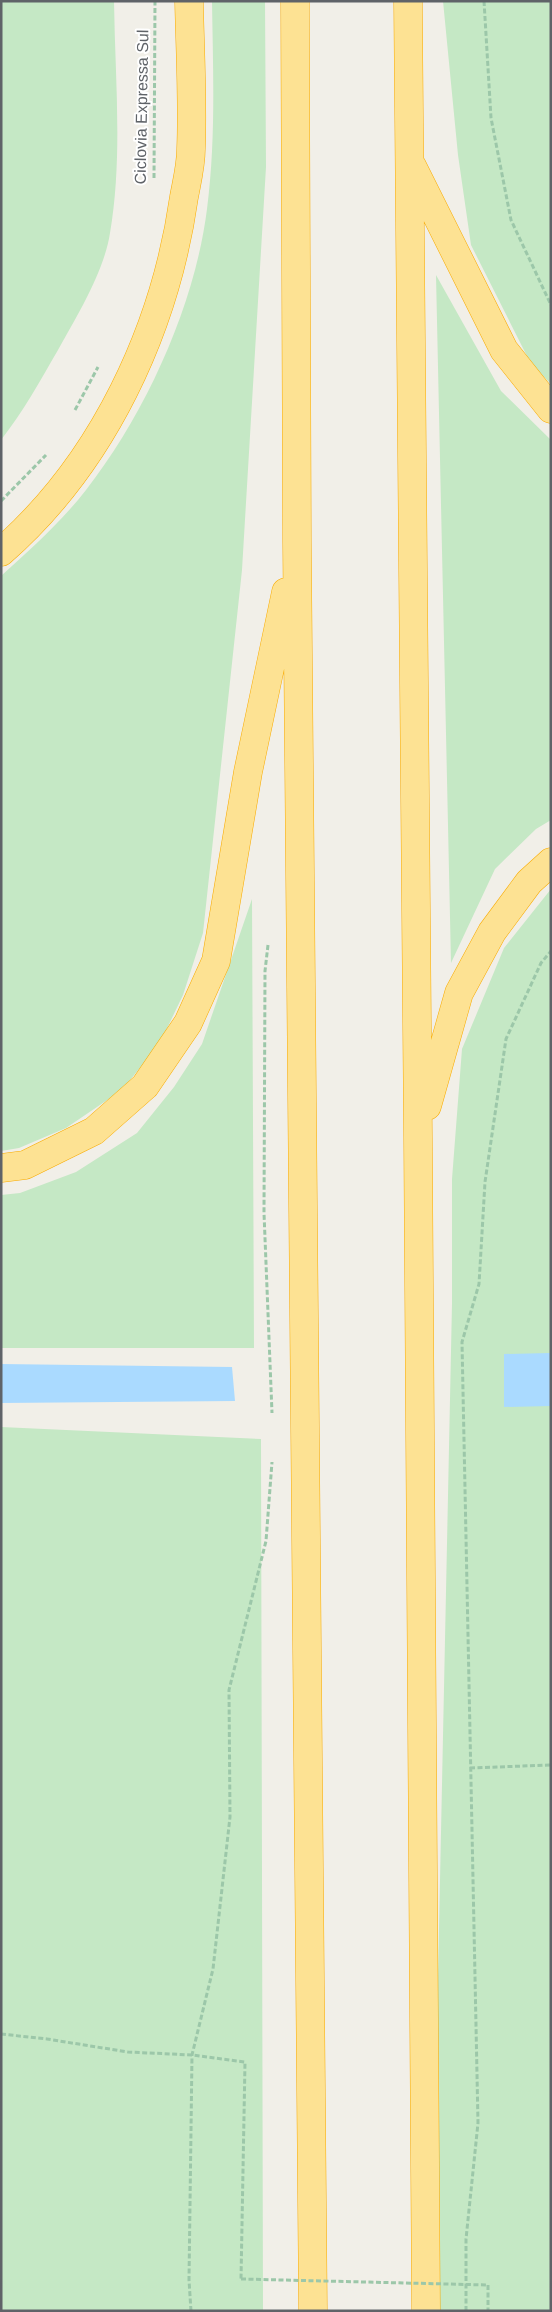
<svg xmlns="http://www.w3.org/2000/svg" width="552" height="2312" font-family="Helvetica,sans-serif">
  <rect width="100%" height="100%" fill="#f1efe8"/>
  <path fill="#c5e8c5" d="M1,1h113c1,77 9,156 -4,232 -6,39 -33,83 -52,117 -18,31 -35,62 -57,90z
    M212,1h53l1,166 -24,403 -39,363 -20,62 -23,48 -38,47 -56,38 -47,20 -18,3v-575c30,-27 60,-54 85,-86 60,-77 109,-185 121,-281 9,-69 6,-139 5,-208z
    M443,1h108v383l-20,-20 -60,-119 -13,-90z
    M436,275l65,116 50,49v380l-15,9 -41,40 -44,94z
    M551,889v1422h-111l-3,-286 15,-722v-124l10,-130 42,-101z
    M252,899l2,449h-253v-153l19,-2 56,-21 61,-39 37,-46 28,-43z
    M1,1427l260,12 2,872h-262z"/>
  <path fill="#aadaff" d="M551,1353v53l-47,1v-53z
    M1,1364l231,3 3,34 -234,2z"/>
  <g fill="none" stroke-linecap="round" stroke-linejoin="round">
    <g stroke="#f9ab00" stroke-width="29">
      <path id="highway" d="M295,1l2,541 16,1769
        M408,1l10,1136 8,1174
        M412,166l92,184 47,59
        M1,552c102,-89 164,-222 183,-355 3,-16 7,-32 7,-48 2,-49 -1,-99 -2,-148
        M427,1106l32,-113 33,-61 37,-50 22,-20
        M1,1168l24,-3 69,-34 51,-45 43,-63 28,-62 32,-189 38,-180"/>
    </g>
    <path stroke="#9cc7a9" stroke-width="3" stroke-dasharray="5 2.5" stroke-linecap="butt" d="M484,1l7,117 20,102 40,85
      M154,178l1,-177
      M75,410l23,-43
      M1,501l45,-46
      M268,945l-3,26 -1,242 8,200
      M470,1768l81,-3
      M1,2034l46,5 81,13 64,3 53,7 -4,217
      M488,2285v26
      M191,2311l-2,-31 3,-225 21,-86 17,-152 -1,-127 37,-149 6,-79
      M466,2311v-72l12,-116 -16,-781 17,-58 6,-102 21,-143 35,-76 10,-12"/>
    <use href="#highway" stroke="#fde293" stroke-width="28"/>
    <path stroke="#9cc7a9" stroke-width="3" stroke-dasharray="5 2.5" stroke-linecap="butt" d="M241,2279l247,6"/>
  </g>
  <g text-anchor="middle" stroke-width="4" stroke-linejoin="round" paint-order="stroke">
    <g font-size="16" fill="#5f6368" stroke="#fff">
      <text transform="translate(141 107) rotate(-89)" y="6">Ciclovia Expressa Sul</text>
    </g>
  </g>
  <rect width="552" height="2312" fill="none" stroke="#5f6368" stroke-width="5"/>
</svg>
